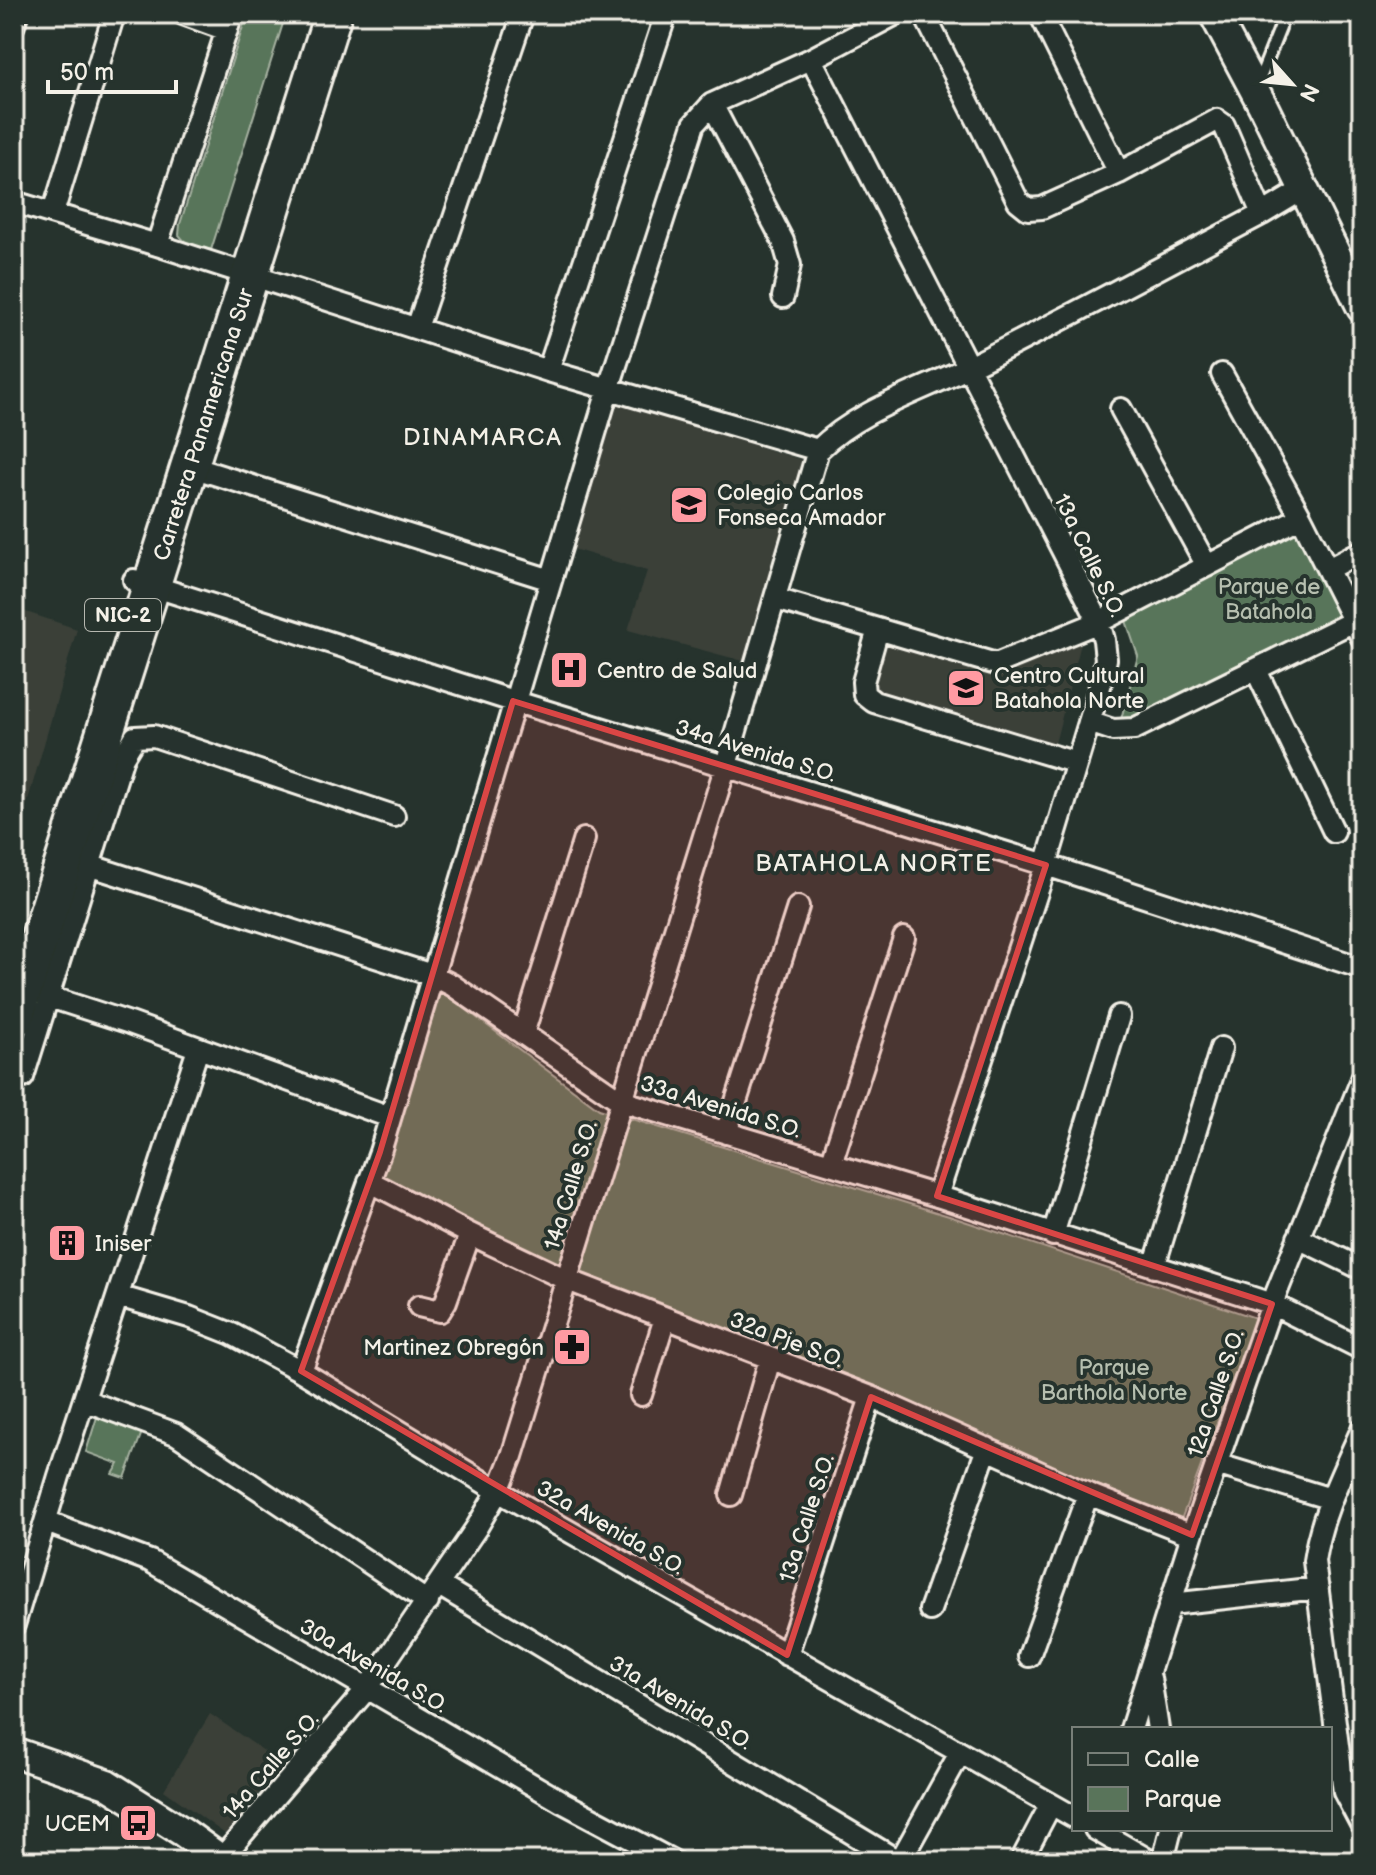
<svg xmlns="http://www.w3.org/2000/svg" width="1376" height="1875" font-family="'Balsamiq Sans',sans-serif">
  <rect width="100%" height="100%" fill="#26332d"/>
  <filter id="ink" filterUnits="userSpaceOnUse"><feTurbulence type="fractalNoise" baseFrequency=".0125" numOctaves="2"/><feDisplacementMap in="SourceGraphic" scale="16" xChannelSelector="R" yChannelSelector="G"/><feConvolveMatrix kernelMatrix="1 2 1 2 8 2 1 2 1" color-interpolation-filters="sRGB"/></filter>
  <g filter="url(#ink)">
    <path fill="#3b4039" d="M617,402l188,59 -58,201 -119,-32 19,-59 -74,-22z
      M14,608l63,21 -63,220z
      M1085,628l-33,127 -188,-61 14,-65 105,32z
      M210,1714l73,50 -58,70 -61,-44z"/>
    <path fill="#59745a" stroke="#a6b2a1" stroke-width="2" d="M247,14h39l-75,236 -24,-6 -8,-9 1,-11z
      M1301,517l53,104 -220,108 -13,-10 17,-63 -16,-47z
      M440,990l159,119 350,107 307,102 -75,202 -171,-72 -123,-57 -354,-134 -151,-78 48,-172z
      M97,1417l45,15 -17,46 -12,-4 6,-10 -33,-12z"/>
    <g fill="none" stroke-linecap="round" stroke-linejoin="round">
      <g stroke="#f4f1e8" stroke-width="16">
        <path id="lane" d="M1258,83l22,-55 2,-14"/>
      </g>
      <g stroke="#f4f1e8" stroke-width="26">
        <path id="street" d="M183,14l44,16
          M924,14l94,187 10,8 14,-1 77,-35 98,-53 7,5 38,89
          M1040,14l79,159
          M14,25l3,-11
          M811,59l288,563 5,18 2,19 -6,27 -54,179 -109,331
          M712,104l71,137 7,24 -7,32
          M14,202l143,43 391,126 270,79c42,-41 101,-58 153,-84 98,-49 194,-101 291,-152l40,-24
          M53,213l61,-199
          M157,245l75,-231
          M417,328l106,-314
          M548,371l118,-357
          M1222,374l79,143 61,121
          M1121,409l86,157
          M189,466l362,114
          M1328,569l34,-18
          M134,580l379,121 533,164 316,103
          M776,599l220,65 103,-42 202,-105
          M878,629l-15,53 1,12 10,8 203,61
          M1256,670l78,162
          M1089,722l24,8 21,-1 220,-108
          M88,865l344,110 20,10 169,116 316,95 335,108 90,45
          M37,993l93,30 260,94
          M523,1034l61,-195
          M23,1077l100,-320 12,-20 19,-1 240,80
          M726,1133l72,-226
          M831,1164l73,-226
          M369,1181l101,53 95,45 306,118 217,97 104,41
          M1053,1235l66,-219
          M1298,1238l64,31
          M1154,1267l67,-219
          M118,1296l71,21 43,17 69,37 197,120 576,326
          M419,1306l21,5 6,-10 24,-67
          M301,1371l79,-219 229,-765 85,-263 18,-20 99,-45 85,-45
          M641,1395l24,-77
          M84,1400l92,34 252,168
          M1362,1429c-19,43 -41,85 -48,132l30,231 18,34
          M1216,1464l115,35
          M731,1495l39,-136
          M46,1522l104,39 412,241 111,59
          M439,1585l459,276
          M1171,1604l147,-16
          M930,1610l57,-162
          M14,1625l45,-149 139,-427
          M787,1655l84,-258
          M1029,1656l59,-162
          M1150,1678l8,51
          M1131,1729l61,-194 80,-231 90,-225
          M1095,1829l55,32
          M221,1859l145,-169 111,-163 21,-36 14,-35 214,-691 92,-315
          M900,1861l60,-108
          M1021,1861l30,-57
          M1163,1861l8,-32"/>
      </g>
      <g stroke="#f4f1e8" stroke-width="34">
        <path id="secondary" d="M1214,14l49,92 99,202
          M14,1752l93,32 76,48 40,29"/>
      </g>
      <g stroke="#f4f1e8" stroke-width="42">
        <g id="highway">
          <path id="s1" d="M14,1019l319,-1005"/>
        </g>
      </g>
      <use href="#lane" stroke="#26332d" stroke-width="10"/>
      <use href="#street" stroke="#26332d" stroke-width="20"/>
      <use href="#secondary" stroke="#26332d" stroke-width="28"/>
      <use href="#highway" stroke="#26332d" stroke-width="36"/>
    </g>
  </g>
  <path fill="#da4645" fill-opacity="0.2" stroke="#da4645" stroke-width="6" stroke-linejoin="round" d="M513,701l533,164 -109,331 335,108 -80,231 -321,-138 -84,258 -486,-284 79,-219z"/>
  <defs>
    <g id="school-square" transform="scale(2)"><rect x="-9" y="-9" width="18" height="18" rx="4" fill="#ff9aa2" stroke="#26332d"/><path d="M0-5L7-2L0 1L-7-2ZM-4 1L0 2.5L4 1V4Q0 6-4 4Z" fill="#111"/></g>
    <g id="hospital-square" transform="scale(2)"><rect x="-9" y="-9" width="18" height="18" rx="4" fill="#ff9aa2" stroke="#26332d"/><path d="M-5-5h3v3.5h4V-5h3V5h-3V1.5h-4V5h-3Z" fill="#111"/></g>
    <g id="building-square" transform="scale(2)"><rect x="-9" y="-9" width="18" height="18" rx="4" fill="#ff9aa2" stroke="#26332d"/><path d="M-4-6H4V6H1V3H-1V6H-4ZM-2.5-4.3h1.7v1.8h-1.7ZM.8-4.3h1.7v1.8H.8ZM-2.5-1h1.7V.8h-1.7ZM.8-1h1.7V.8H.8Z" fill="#111"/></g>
    <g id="pharmacy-square" transform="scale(2)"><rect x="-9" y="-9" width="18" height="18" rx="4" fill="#ff9aa2" stroke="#26332d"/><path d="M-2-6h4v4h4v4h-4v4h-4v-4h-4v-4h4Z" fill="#111"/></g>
    <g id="bus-square" transform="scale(2)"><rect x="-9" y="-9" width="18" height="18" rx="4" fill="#ff9aa2" stroke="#26332d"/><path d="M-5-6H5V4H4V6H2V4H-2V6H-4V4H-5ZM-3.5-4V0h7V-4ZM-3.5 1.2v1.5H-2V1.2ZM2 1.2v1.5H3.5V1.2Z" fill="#111"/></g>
  </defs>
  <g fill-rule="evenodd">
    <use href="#school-square" x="689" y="505"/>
    <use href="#hospital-square" x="569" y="670"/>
    <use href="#school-square" x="966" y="688"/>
    <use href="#building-square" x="67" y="1243"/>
    <use href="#pharmacy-square" x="572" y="1347"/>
    <use href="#bus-square" x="138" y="1823"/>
  </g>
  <g text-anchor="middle" stroke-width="8" stroke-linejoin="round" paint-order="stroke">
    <rect fill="#26332d" stroke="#b6b8b0" stroke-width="2" x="85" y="599" width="76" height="32" rx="6"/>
    <g font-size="20" font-weight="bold" fill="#f4f1e8">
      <text x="123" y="622">NIC-2</text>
    </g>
    <g font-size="22" fill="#f4f1e8" stroke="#26332d">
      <text dy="8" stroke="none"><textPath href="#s1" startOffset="624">Carretera Panamericana Sur</textPath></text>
      <text transform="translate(1090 555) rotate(64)" y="8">13a Calle S.O.</text>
      <text transform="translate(756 750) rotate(17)" y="8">34a Avenida S.O.</text>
      <text transform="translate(721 1106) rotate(17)" y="8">33a Avenida S.O.</text>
      <text transform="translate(570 1185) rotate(-73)" y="8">14a Calle S.O.</text>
      <text transform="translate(787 1339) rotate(21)" y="8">32a Pje S.O.</text>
      <text transform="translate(1215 1393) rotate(-71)" y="8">12a Calle S.O.</text>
      <text transform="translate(806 1518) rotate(-72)" y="8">13a Calle S.O.</text>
      <text transform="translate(611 1527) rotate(30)" y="8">32a Avenida S.O.</text>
      <text transform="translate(374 1665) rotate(30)" y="8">30a Avenida S.O.</text>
      <text transform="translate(681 1702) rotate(31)" y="8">31a Avenida S.O.</text>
      <text transform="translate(270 1765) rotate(-49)" y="8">14a Calle S.O.</text>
    </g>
    <g font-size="22" fill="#f4f1e8" stroke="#26332d" text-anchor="start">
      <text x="717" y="500">Colegio Carlos<tspan x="717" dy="25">Fonseca Amador</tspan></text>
      <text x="597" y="678">Centro de Salud</text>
      <text x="994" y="683">Centro Cultural<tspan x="994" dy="25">Batahola Norte</tspan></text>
      <text x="95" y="1251">Iniser</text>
      <text x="544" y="1355" text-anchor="end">Martinez Obregón</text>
      <text x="110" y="1831" text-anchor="end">UCEM</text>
    </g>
    <g font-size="22" fill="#b6bfaf" stroke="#26332d">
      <text x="1269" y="594">Parque de<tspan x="1269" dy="25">Batahola</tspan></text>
      <text x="1114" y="1375">Parque<tspan x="1114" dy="25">Barthola Norte</tspan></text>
    </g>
    <g font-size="24" letter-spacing="2" fill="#f4f1e8" stroke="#26332d">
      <text x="483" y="445">DINAMARCA</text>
      <text x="874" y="871">BATAHOLA NORTE</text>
    </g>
  </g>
  <rect width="1376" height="1875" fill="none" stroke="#26332d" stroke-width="48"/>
  <rect x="24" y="24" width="1328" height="1827" fill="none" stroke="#f4f1e8" stroke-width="3" filter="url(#ink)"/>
  <rect x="1072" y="1727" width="260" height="104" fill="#26332d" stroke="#787f78" stroke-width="2"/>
  <rect x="1088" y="1753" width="40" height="12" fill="#26332d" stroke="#787f78" stroke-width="2"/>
  <text x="1144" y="1767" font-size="24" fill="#f4f1e8">Calle</text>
  <rect x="1088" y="1787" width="40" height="24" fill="#59745a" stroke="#787f78" stroke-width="2"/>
  <text x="1144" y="1807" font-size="24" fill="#f4f1e8">Parque</text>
  <g transform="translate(1292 84) rotate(117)" stroke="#26332d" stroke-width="6" paint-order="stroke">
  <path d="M0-6L14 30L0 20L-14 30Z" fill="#f4f1e8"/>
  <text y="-12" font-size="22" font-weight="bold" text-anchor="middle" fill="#f4f1e8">N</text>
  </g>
  <path d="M48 80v12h128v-12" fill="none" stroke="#f4f1e8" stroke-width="4"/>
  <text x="60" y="80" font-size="24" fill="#f4f1e8" stroke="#26332d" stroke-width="6" paint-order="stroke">50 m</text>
</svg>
